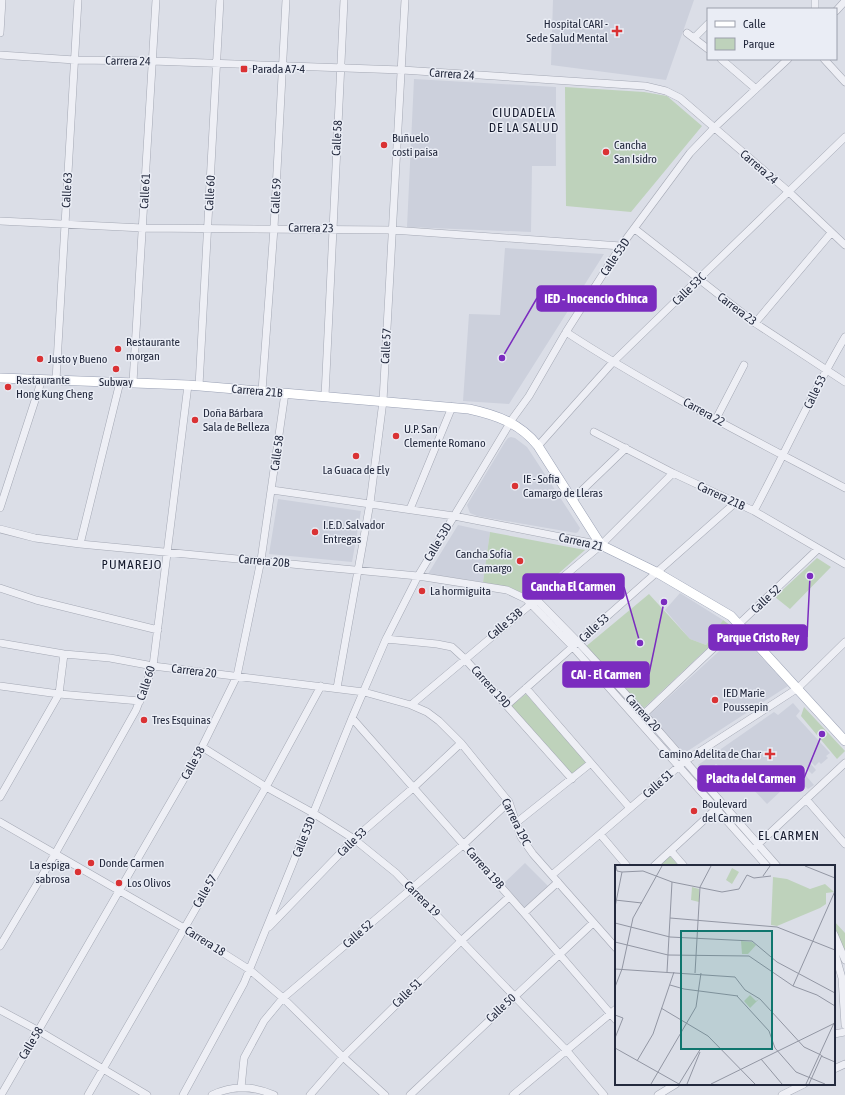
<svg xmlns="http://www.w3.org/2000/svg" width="845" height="1095" font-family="'Asap Condensed',sans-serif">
  <rect width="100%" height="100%" fill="#dbdee7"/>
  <path fill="#ccd0dc" d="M553,0h141l-28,80 -115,-15z
    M414,79l142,8v79h-24l-1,66 -124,-5z
    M505,248l99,6 -95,150 -46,-3 6,-87 31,1z
    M511,437l4,1 12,9 4,6 49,75 -2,4 -2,1 -99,-17 -7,-3 -3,-8 38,-63 3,-4z
    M278,499l83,12 -9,51 -83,-8z
    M458,525l32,7 -7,50 -55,-8z
    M680,593l43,27 -17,25 -16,-6 -25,-29z
    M739,633l49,53 -105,68 -34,-39z
    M793,703l7,8 -4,5 34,37 -4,3 2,2 -7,6 -2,-2 -4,4 -4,-4 -1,1 6,7 -4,4 -7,-7 -4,3 13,15 -6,4 -13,-12 -8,7 3,3 -6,5 -2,-2 -15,14 -35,-37 -3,3 -5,-5 -4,2 -4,-3 -3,3 3,4 -9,7 -9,-13 76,-53 4,3z
    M525,863l23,23 -23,22 -22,-24z"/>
  <path fill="#bed2bb" d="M565,87l79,5 23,4 35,30 -71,86 -65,-6z
    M490,532l95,18 -55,49 -13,-8 -34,-9z
    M817,558l14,9 -41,42 -15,-12z
    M649,594l41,45 16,6 17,-25 8,6 -87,82 -60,-60z
    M526,694l60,68 -14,13 -61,-69z
    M804,707l41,44 -8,8 -36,-43z
    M667,853l12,13h-28z
    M834,921l11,12v19c-3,-11 -11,-21 -11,-31z"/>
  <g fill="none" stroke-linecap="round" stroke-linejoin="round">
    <g stroke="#a4a8b4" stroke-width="8">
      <path id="minor" d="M815,0v9
        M836,11l9,-10
        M0,33l2,-33
        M687,33l21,16
        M694,38l14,-14
        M0,55l75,5 77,1 250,9 243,16 21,5 14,7 109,94 56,53
        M721,59l35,30
        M824,59l21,23
        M0,221l143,7 249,2 229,16
        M635,229l120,94 90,59
        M755,323l76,-90
        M566,332c89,58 185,106 279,156
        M56,380l22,-380
        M133,382l23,-382
        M199,386l21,-386
        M262,391l12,-163 12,-228
        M325,396l19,-396
        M716,419l28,-54
        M594,432l79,41 81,38 91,53
        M538,446l75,-84 232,-225
        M272,490l182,26 147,29
        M572,500l54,-52
        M0,508l42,-129
        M410,509l42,-102
        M754,511c31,-58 58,-118 91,-174
        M0,529l35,9 45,6 338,32 89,14 19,9 47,48 194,219
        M80,544l40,-162
        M0,588l36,12 122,30
        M526,599l11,1 41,42 66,72 133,152
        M386,639l51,5 15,3 13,12 107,120
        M0,643l64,11 46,4 43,8 211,26 47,13 16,7 12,9 22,22 48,59 12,35 12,17 83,94
        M0,686l59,8 81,7
        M337,688l33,-185 13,-102 22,-401
        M526,688l104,120
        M411,705l190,-160 72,-72
        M507,705l228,-202
        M644,714l174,-165
        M352,718l172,195 92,107
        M202,747l64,40 47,26 41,26 42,34 171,178 37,44
        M0,797l59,-103 5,-40
        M806,799l39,45
        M0,822l184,106 66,42 33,28 60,59 42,38
        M516,823l75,-60
        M600,834l27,32
        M754,848l91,-85
        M671,851l13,15
        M654,866l62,-57
        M552,875l133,-114 113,-73 47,-46
        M524,913l34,-31
        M269,927l85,-88 59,-51 48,-45
        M834,934l11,26
        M0,946l55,-92 81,-144 17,-44 35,-281
        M834,950l8,28 3,47
        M0,1010l39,21 108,64
        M834,1034l11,-2
        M834,1069l11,-5
        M241,1088l3,-30 20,-37 19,-23 181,-154 45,-42
        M1,1095l199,-344 37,-75 24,-116 24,-167
        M88,1095l178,-308 55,-101
        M183,1095l61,-112 108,-265 34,-79 32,-63 95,-158 16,-22 37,-64 55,-86 69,-93 24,-25 74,-69
        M212,1095c20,-10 42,-9 62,0
        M310,1095l33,-38 119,-117 47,-43
        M410,1095l183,-172
        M513,1095l103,-86
        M658,1095l18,-11
        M782,1095l22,-11"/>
    </g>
    <g stroke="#99a0b4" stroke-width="10">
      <path id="major" d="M0,378l188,7 281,24c27,6 51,14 69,37l63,99 55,27 75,44 114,125"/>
    </g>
    <use href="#minor" stroke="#eeeff5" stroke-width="7"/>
    <use href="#major" stroke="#fff" stroke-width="9"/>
  </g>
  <g fill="#da3234" stroke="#eaedf5" stroke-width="1.5">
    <path d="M615 25h4v4h4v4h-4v4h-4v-4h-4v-4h4z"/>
    <rect x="240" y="65" width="8" height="8" rx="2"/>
    <circle cx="384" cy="145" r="4"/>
    <circle cx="606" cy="152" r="4"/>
    <circle cx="118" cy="349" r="4"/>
    <circle cx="40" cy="359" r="4"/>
    <circle cx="116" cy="369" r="4"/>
    <circle cx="8" cy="387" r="4"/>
    <circle cx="195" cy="420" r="4"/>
    <circle cx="396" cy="436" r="4"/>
    <circle cx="356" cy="456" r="4"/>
    <circle cx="515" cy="486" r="4"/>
    <circle cx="315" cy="532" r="4"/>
    <circle cx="520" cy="561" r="4"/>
    <circle cx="422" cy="591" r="4"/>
    <circle cx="715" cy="700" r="4"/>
    <circle cx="144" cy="720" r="4"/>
    <path d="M768 748h4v4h4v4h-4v4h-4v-4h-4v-4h4z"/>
    <circle cx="694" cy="811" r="4"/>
    <circle cx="91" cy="863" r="4"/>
    <circle cx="78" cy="872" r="4"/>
    <circle cx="119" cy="883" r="4"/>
  </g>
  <g text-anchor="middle" stroke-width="3" stroke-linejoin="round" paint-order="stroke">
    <g font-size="12" fill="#242a3e" stroke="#eaedf5" text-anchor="start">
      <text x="608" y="28" text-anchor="end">Hospital CARI -<tspan x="608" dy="14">Sede Salud Mental</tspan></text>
      <text x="252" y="73">Parada A7-4</text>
      <text x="392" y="142">Buñuelo<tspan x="392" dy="14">costi paisa</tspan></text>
      <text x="614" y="149">Cancha<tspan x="614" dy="14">San Isidro</tspan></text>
      <text x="126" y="346">Restaurante<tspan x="126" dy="14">morgan</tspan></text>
      <text x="48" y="363">Justo y Bueno</text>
      <text x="16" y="384">Restaurante<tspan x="16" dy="14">Hong Kung Cheng</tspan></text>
      <text x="116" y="386" text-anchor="middle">Subway</text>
      <text x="203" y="417">Doña Bárbara<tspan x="203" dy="14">Sala de Belleza</tspan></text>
      <text x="404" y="433">U.P. San<tspan x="404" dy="14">Clemente Romano</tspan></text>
      <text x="356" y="474" text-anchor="middle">La Guaca de Ely</text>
      <text x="523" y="483">IE - Sofia<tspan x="523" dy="14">Camargo de Lleras</tspan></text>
      <text x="323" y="529">I.E.D. Salvador<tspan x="323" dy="14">Entregas</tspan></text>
      <text x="512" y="558" text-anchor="end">Cancha Sofía<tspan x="512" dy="14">Camargo</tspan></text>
      <text x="430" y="595">La hormiguita</text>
      <text x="723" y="697">IED Marie<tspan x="723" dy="14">Poussepin</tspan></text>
      <text x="152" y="724">Tres Esquinas</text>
      <text x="761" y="758" text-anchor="end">Camino Adelita de Char</text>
      <text x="702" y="808">Boulevard<tspan x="702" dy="14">del Carmen</tspan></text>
      <text x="99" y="867">Donde Carmen</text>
      <text x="70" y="869" text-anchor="end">La espiga<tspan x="70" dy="14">sabrosa</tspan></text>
      <text x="127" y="887">Los Olivos</text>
    </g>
    <g font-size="12" fill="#242a3e" stroke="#eaedf5">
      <text transform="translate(128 61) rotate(1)" y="4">Carrera 24</text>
      <text transform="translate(452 74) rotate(4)" y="4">Carrera 24</text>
      <text transform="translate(337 138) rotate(-87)" y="4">Calle 58</text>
      <text transform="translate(759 167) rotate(41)" y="4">Carrera 24</text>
      <text transform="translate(67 190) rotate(-87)" y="4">Calle 63</text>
      <text transform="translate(145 191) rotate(-87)" y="4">Calle 61</text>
      <text transform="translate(210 193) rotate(-87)" y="4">Calle 60</text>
      <text transform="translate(276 196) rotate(-87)" y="4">Calle 59</text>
      <text transform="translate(311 228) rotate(1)" y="4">Carrera 23</text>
      <text transform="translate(615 257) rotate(-56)" y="4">Calle 53D</text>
      <text transform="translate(689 289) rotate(-44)" y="4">Calle 53C</text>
      <text transform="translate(737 309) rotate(37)" y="4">Carrera 23</text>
      <text transform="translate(386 346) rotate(-87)" y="4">Calle 57</text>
      <text transform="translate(257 391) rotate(5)" y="4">Carrera 21B</text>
      <text transform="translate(815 392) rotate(-64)" y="4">Calle 53</text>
      <text transform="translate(704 412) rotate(29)" y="4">Carrera 22</text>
      <text transform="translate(277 453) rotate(-82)" y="4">Calle 58</text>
      <text transform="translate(721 496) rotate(25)" y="4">Carrera 21B</text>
      <text transform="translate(438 542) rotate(-59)" y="4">Calle 53D</text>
      <text transform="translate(581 542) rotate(13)" y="4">Carrera 21</text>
      <text transform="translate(264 561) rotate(5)" y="4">Carrera 20B</text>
      <text transform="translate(766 599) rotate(-43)" y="4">Calle 52</text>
      <text transform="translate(505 624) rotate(-40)" y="4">Calle 53B</text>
      <text transform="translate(594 628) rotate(-42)" y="4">Calle 53</text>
      <text transform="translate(194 671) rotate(7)" y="4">Carrera 20</text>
      <text transform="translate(146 683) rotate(-72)" y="4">Calle 60</text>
      <text transform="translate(491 687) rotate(48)" y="4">Carrera 19D</text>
      <text transform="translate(643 713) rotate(48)" y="4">Carrera 20</text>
      <text transform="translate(193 763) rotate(-61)" y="4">Calle 58</text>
      <text transform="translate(658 784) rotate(-41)" y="4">Calle 51</text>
      <text transform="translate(516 822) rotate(64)" y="4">Carrera 19C</text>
      <text transform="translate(304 837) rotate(-68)" y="4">Calle 53D</text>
      <text transform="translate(352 842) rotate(-44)" y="4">Calle 53</text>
      <text transform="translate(485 868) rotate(49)" y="4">Carrera 19B</text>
      <text transform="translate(205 891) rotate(-60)" y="4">Calle 57</text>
      <text transform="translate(422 899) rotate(45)" y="4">Carrera 19</text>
      <text transform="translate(358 934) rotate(-41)" y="4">Calle 52</text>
      <text transform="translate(205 941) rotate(32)" y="4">Carrera 18</text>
      <text transform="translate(407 993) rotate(-44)" y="4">Calle 51</text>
      <text transform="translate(501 1008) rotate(-43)" y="4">Calle 50</text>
      <text transform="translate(31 1043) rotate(-59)" y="4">Calle 58</text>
    </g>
    <g font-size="13" letter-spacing="1" fill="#161b2e" stroke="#eaedf5">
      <text x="524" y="117">CIUDADELA<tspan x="524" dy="15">DE LA SALUD</tspan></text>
      <text x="132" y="569">PUMAREJO</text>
      <text x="789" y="840">EL CARMEN</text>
    </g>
  </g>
  <g transform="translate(615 865)">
    <rect width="220" height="220" fill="#dbdee7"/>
    <path d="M117,3l7,4 -7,12 -6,-4zM158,12l14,2 23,10 15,-5 9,8 -8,1v11l-6,4 -43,18 -6,-1zM77,22l7,2v13l-8,-2zM126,76l11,1 4,3 -8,9h-6zM135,130l6,6 3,-2 -9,9 -6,-7z" fill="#bed2bb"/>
    <path fill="none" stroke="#9296a3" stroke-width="1" d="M190,1l30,12M7,7l21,-1 29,11 50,10 17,-3 8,-14 7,3 17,-2M148,11l7,-10M0,35l27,3M0,42l7,-35 -5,-1 -1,-5M55,53l107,9 58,23M0,58l55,14 82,4 25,21 58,31M0,77l53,13 81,1 44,30 24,9 18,11M0,104l120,8 10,13 15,9 44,48 17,8M52,107l5,-90M80,108l5,-86 11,-21M55,120l14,4 54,7M178,121l42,-95M0,122l7,-18 11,-51 29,-52M122,131l32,35 6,17 21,24 29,12M46,143l47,28 47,48M0,150l8,3 -8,20M0,183l64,36M206,191l14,6M146,194l21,25M22,196l16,-27 21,-62M36,219l45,-77 5,-34M64,219l22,-36M72,219l13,-32M96,219l124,-61M191,219l28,-61M194,219l13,-29"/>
    <path fill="#0f766e" fill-opacity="0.15" stroke="#0f766e" stroke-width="2" d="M66,66h91v118h-91z"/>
    <rect width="220" height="220" fill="none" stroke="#242a3e" stroke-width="2"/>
  </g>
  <path fill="none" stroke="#7b2cbf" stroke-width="1.5" d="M502 358L537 298M640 643L624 587M810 576L807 637M664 602L649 674M822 734L804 778"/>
  <g fill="#7b2cbf" stroke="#eaedf5" stroke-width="1.5">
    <circle cx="502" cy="358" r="4"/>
    <circle cx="640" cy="643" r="4"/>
    <circle cx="810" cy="576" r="4"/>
    <circle cx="664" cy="602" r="4"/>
    <circle cx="822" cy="734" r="4"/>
  </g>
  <g fill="#7b2cbf" stroke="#7b2cbf" stroke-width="1.5">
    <rect x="537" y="286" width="119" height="25" rx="4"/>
    <rect x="523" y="574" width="101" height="25" rx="4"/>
    <rect x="709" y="625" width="98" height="25" rx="4"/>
    <rect x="563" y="662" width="86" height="25" rx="4"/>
    <rect x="698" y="766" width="106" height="25" rx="4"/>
  </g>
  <g font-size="13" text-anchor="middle" font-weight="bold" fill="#fff">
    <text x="596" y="303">IED - Inocencio Chinca</text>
    <text x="573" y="591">Cancha El Carmen</text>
    <text x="758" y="642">Parque Cristo Rey</text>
    <text x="606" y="679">CAI - El Carmen</text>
    <text x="751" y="783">Placita del Carmen</text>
  </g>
  <rect x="707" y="8" width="130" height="52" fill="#eaedf5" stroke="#9b9fac"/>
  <rect x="715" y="21" width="20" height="6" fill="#ffffff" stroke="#9b9fac"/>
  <text x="743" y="28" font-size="12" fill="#242a3e">Calle</text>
  <rect x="715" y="38" width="20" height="12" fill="#bed2bb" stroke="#9b9fac"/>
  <text x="743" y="48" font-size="12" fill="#242a3e">Parque</text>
</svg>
